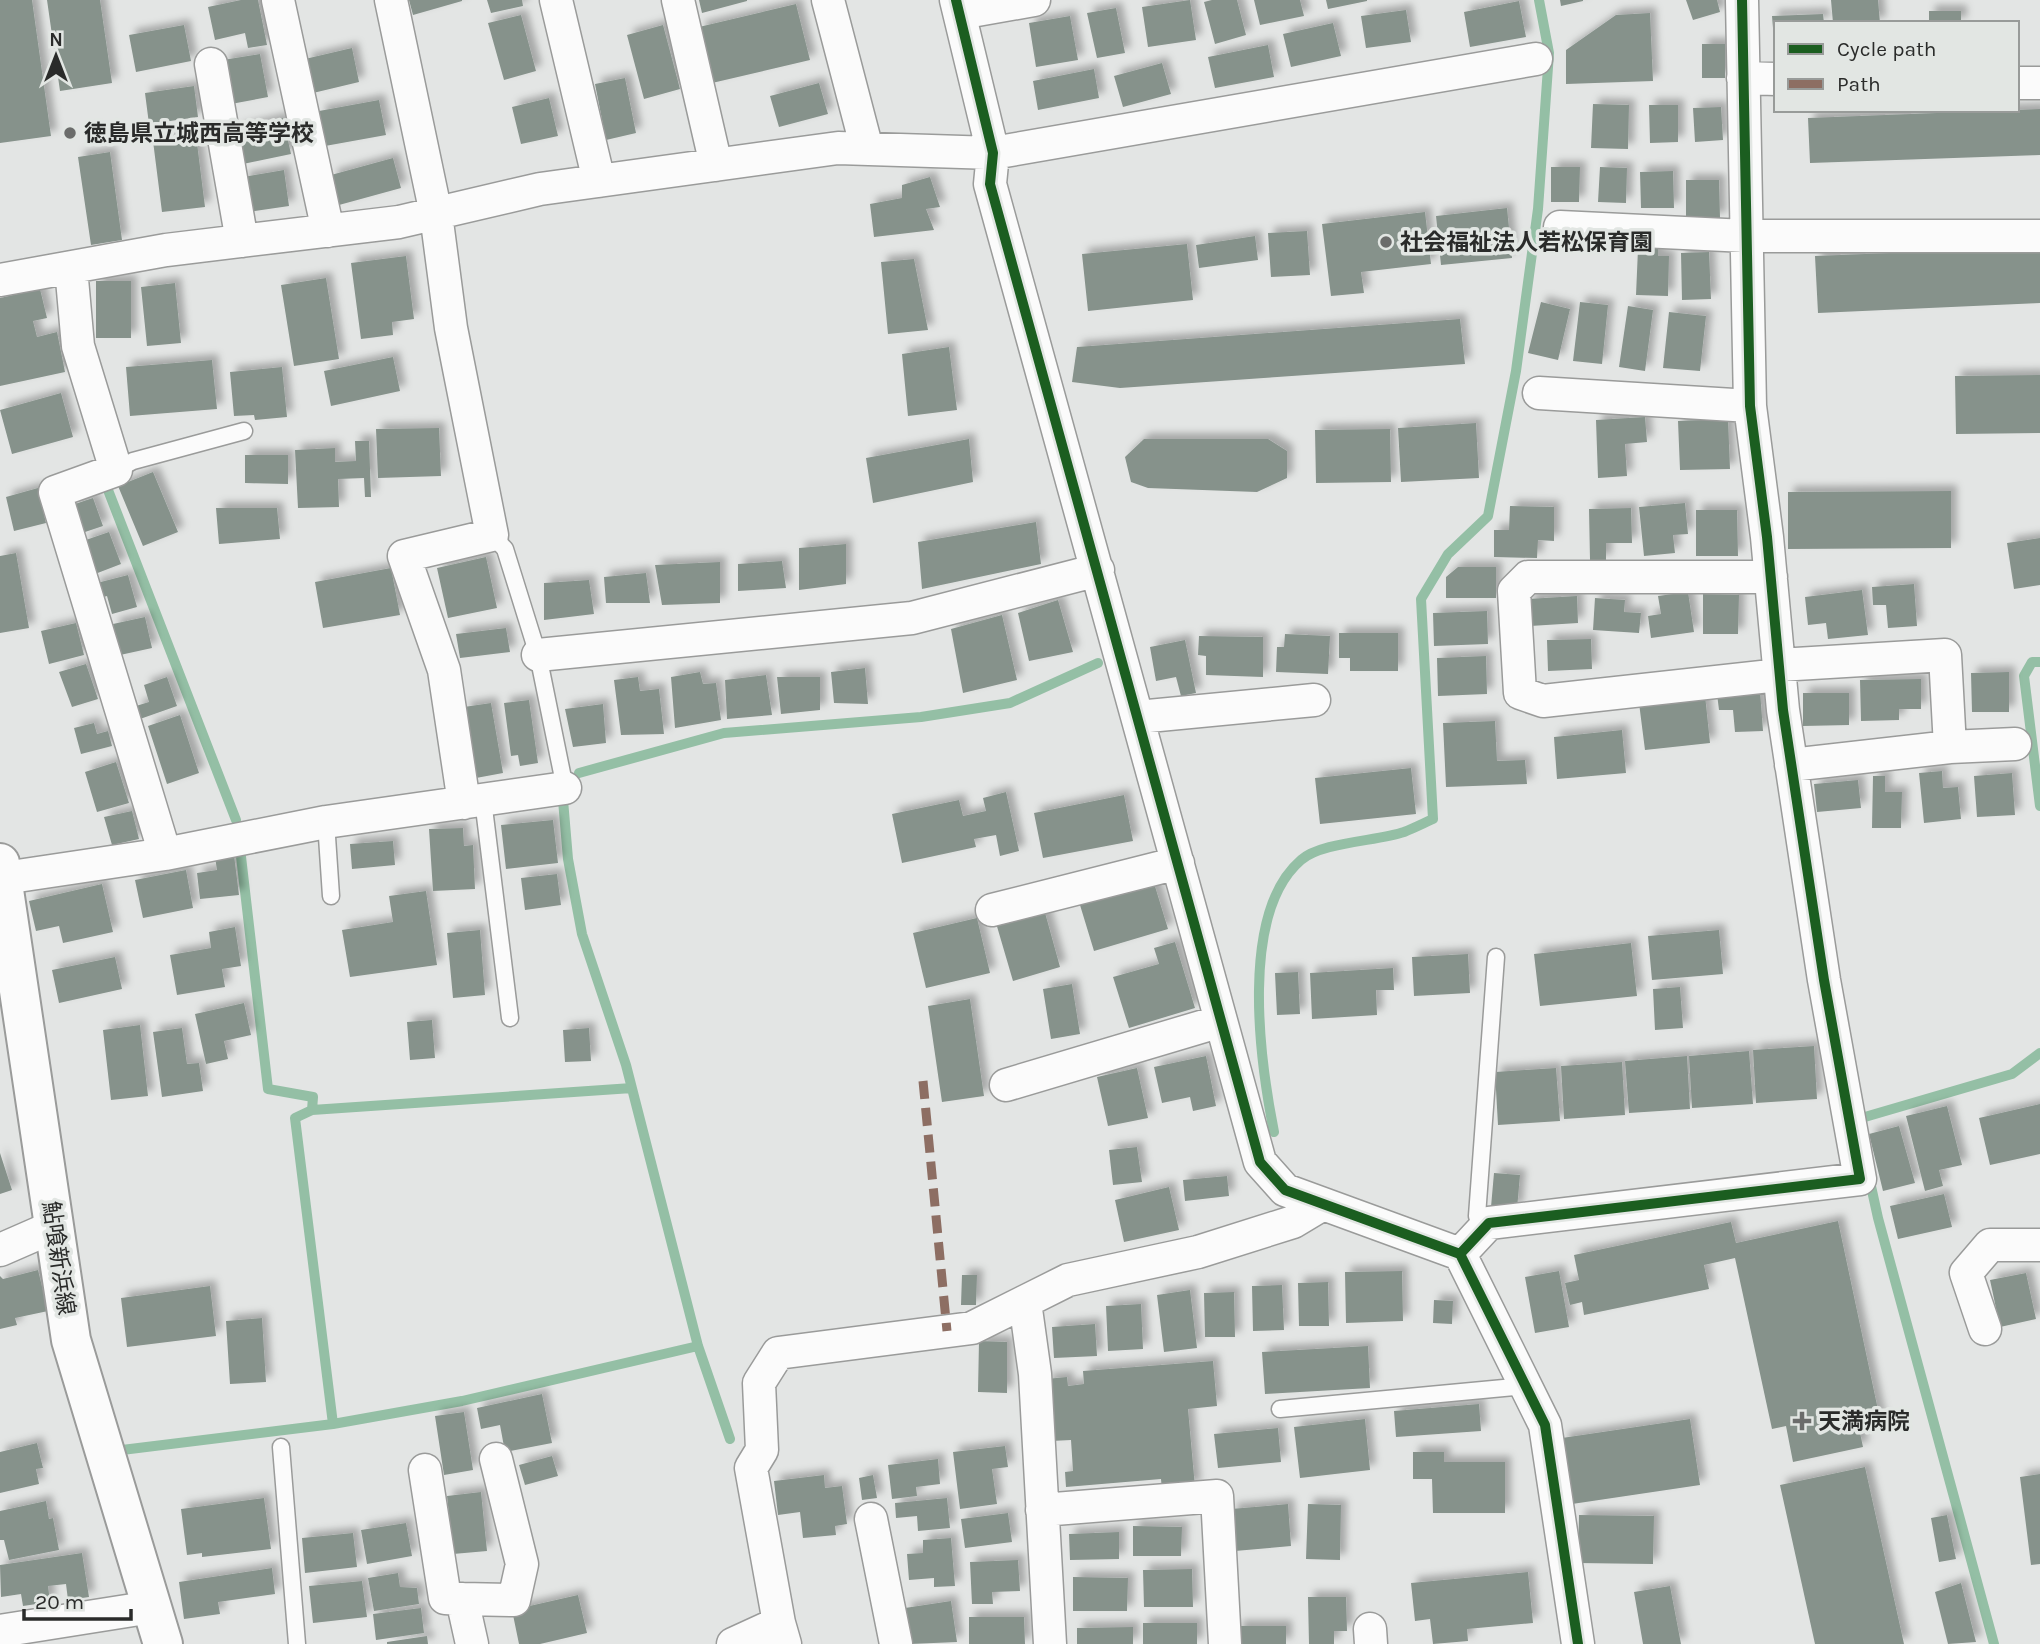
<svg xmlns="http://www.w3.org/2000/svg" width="2040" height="1644" font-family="Karla,'Noto Sans JP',sans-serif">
  <defs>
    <filter id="shadow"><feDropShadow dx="6" dy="-6" stdDeviation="3.5" flood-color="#0004"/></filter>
  </defs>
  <rect width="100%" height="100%" fill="#e3e5e4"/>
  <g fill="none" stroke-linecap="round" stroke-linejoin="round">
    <path stroke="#94bfa5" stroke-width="10" d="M108,490l128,330
      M2040,662h-8l-8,14 16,130
      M579,773l145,-40 197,-16 89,-14 88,-40
      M563,800l5,59 14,75 44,131 72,281 32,93
      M240,848l28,241 45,8 -1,13 320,-22
      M312,1110l-17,8 38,306 129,-23 236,-55
      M1859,1123l-1,-4 154,-45 28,-21
      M1274,1132c-14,-71 -35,-219 27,-272 20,-18 77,-19 103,-28 10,-4 20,-9 29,-13l-12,-220 27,-45 40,-38 28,-145 22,-162 11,-156 -10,-53
      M1869,1177l9,41 116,426
      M122,1450l211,-26"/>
  </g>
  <path fill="#86928b" filter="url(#shadow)" d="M0,0h32l19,136 -51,7z
    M47,0h53l12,83 -52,8z
    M241,0h17l9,45 -19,3 -3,-15 -30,7 -7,-33z
    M409,0h53v1l-49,14z
    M487,0h35l1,6 -32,7z
    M699,0h48v1l-45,12z
    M1190,0l6,40 -48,7 -6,-40z
    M1212,0h25l9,35 -31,9 -11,-42z
    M1254,0h46l4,16 -44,9z
    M1326,0h41v1l-39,8z
    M1560,0h23v1l-22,5z
    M1686,0h31l3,12 -27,8z
    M1831,0h47l2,23h-47z
    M1519,1l7,36 -56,10 -6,-35z
    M796,4l14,56 -98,23 -13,-56z
    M1116,8l9,45 -28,5 -10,-45z
    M1406,10l5,32 -45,6 -5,-32z
    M1929,11h32v12h-32z
    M1650,13l3,68 -87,3v-34l50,-35z
    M1823,14l1,9h-48l-2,17 -2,-24z
    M521,15l15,56 -32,9 -16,-57z
    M1070,16l8,44 -42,7 -7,-44z
    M1333,23l8,33 -50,11 -8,-33z
    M184,25l7,36 -55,11 -7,-37z
    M663,25l17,64 -36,10 -17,-64z
    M1702,44h23v34h-23z
    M1268,45l6,32 -59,11 -7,-31z
    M352,48l7,34 -46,11 -8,-34z
    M260,54l8,43 -37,7 -8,-44z
    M1162,63l9,31 -48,13 -9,-31z
    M1094,69l5,29 -61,12 -5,-29z
    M625,78l11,55 -30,7 -11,-56z
    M819,83l9,31 -49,13 -9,-31z
    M194,86l4,31 -49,7 -4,-31z
    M549,98l9,38 -37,8 -9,-37z
    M379,100l7,35 -61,11 -6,-35z
    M1593,104l36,1 -1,44 -37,-1z
    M1649,105h29v37l-28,1z
    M1721,107l2,33 -28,2 -2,-34z
    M2040,109v46l-230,8 -2,-45z
    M283,118l8,36 -48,10 -7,-35z
    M196,135l9,72 -43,5 -9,-71z
    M110,152l12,88 -31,5 -13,-88z
    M393,158l8,30 -62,17 -8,-30z
    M1551,167h29l-1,35h-28z
    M1600,167l27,1 -1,35 -28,-1z
    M284,170l5,36 -41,6 -5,-35z
    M1673,171l1,37h-33l-1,-36z
    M930,177l10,30 -14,2 8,21 -60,7 -4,-33 32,-6v-13z
    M1686,180h33l1,38 -34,1z
    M1507,208l5,50 -71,7 -5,-49z
    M1425,212l6,52 -70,8 3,21 -33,3 -9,-72z
    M1307,231l3,44 -39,2 -3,-44z
    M1255,236l3,24 -59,8 -3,-23z
    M1187,244l6,56 -105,11 -6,-57z
    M2040,247v56l-222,10 -3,-57z
    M1638,249h20v7h11l-1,40 -32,-1z
    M1709,252l2,47 -29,1 -1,-47z
    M406,256l8,63 -22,3 1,13 -32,4 -10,-76z
    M914,259l14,71 -40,4 -7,-72z
    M326,278l13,81 -45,7 -13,-81z
    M96,281h35v57h-35z
    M175,283l6,60 -34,3 -6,-59z
    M40,289l7,29 -14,3 4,16 20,-5 8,40 -65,14v-88z
    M1541,302l29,7 -12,51 -30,-7z
    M1580,302l28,3 -6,59 -29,-3z
    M1628,306l25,4 -8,61 -26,-4z
    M1669,312l37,4 -6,55 -37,-3z
    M1460,319l5,45 -345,24 -48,-6 5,-35z
    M949,347l8,63 -49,6 -6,-62z
    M393,357l7,34 -69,15 -7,-35z
    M212,360l5,49 -87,7 -4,-49z
    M282,367l5,50 -32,3 -1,-5 -20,1 -4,-44z
    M2040,375v58l-84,1 -1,-58z
    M61,393l12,44 -61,17 -12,-44z
    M1645,417l2,25 -22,2 2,32 -29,2 -2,-58z
    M1728,419l2,50 -50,1 -2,-49z
    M1476,423l3,55 -78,4 -3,-54z
    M439,428l2,48 -63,2 -2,-49z
    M1390,429l1,53 -75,1 -1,-53z
    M969,439l4,43 -100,21 -7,-45z
    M1144,439h124l19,12v27l-30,14 -109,-4 -17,-6 -6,-25z
    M355,441h14l2,56h-6l-1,-19 -26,1 1,28 -41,1 -3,-58 40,-2v14l21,-1z
    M245,455h43v29l-43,-1z
    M153,472l25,60 -35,14 -25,-60z
    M38,488l8,35 -32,8 -8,-34z
    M1951,491v57l-163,1v-57z
    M93,498l10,28 -21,7 -10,-28z
    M1685,503l3,31 -15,1 2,18 -31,3 -5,-49z
    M1510,506l44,1v34l-16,-1 -1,18 -43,-1v-27h15z
    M216,508h61l3,31 -61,5z
    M1631,508l1,35h-26v17h-16l-1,-51z
    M1696,510h41l1,46h-42z
    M1036,522l5,42 -119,25 -4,-47z
    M109,532l12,32 -26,10 -12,-33z
    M2040,538v47l-26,4 -7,-46z
    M846,544v40l-47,6v-42z
    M16,553l13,75 -29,5v-77z
    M486,557l11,51 -49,10 -11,-50z
    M782,561l4,27 -48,3v-27z
    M720,562v41l-58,2 -7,-40z
    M1458,567h38v31h-50v-21z
    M391,568l9,47 -77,13 -8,-46z
    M646,573l4,30h-44l-2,-26z
    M128,575l9,32 -25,7 -5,-18 -10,3 -4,-15z
    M589,580l5,34 -50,6v-37z
    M1914,584l3,42 -29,2 -2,-23h-13l-1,-18z
    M1862,590l6,45 -40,4 -2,-16 -18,2 -3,-28z
    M1688,592l6,40 -43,6 -3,-22 13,-2 -3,-18z
    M1703,594l36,1 -1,39h-35z
    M1577,596l1,27 -48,3 -2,-27z
    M1595,598l30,2 -1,12 17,1 -2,20 -46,-3z
    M1058,600l15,52 -44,9 -11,-48z
    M1487,611l1,33 -54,2 -1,-33z
    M1002,615l15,65 -54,13 -12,-64z
    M145,617l7,31 -32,7 -7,-31z
    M76,623l8,32 -35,9 -8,-33z
    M506,628l4,24 -50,6 -4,-24z
    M1339,633h59v38h-48v-13h-11z
    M1285,634l45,2 -2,38 -52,-2 1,-25h7z
    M1199,636l64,1v40l-57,-2v-19l-8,-1z
    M1591,639l1,30 -44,2 -1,-31z
    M1185,640l11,53 -15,3 -5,-19 -20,4 -6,-34z
    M1486,656l1,38 -49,2 -1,-38z
    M86,664l12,35 -26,8 -13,-35z
    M865,668l3,36 -34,-1 -3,-31z
    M700,672l3,12 13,-1 5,37 -46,8 -4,-51z
    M2009,672v40h-37l-1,-39z
    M766,675l6,40 -45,4 -2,-39z
    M167,677l10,29 -37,13 -4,-13 13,-4 -5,-17z
    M638,677l2,14 19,-2 5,45 -43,1 -7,-55z
    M777,677h43v33l-39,4z
    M1921,679v30h-22v11l-38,1 -1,-41z
    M1760,691l3,40 -28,1 -2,-22h-14l-2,-16z
    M1803,693h46v32l-46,1z
    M1705,695l5,48 -65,7 -6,-47z
    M529,700l9,63 -18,3 -2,-11 -7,1 -7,-53z
    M491,703l12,70 -27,5 -12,-71z
    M603,704l3,39 -33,4 -8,-38z
    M180,715l19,58 -32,11 -19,-58z
    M1495,721l2,40 28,-1 2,24 -81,3 -3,-64z
    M94,723l3,11 11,-3 4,15 -31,8 -7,-26z
    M1622,730l4,43 -69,6 -3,-42z
    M116,762l13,41 -32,9 -12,-40z
    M1411,768l5,46 -96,10 -5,-46z
    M1942,771l1,17 15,-1 3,32 -37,4 -5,-50z
    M2012,773l3,42 -38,2 -3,-41z
    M1873,776h12v16h17l-1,36h-29z
    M1858,780l3,28 -44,4 -3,-28z
    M1006,792l13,59 -19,5 -4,-21 -22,4 2,8 -74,16 -10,-49 67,-14 4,16 23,-5 -3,-13z
    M1124,795l9,46 -90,17 -9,-45z
    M132,811l7,28 -27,6 -8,-28z
    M553,820l5,43 -52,6 -5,-44z
    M463,828l1,18 9,-1 2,44 -42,2 -4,-62z
    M393,841l2,24 -43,4 -2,-25z
    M234,855l5,40 -39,4 -3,-26 20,-3 -2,-13z
    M186,870l7,38 -50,10 -8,-38z
    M557,874l4,31 -36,5 -4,-32z
    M1154,883l14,46 -74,22 -14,-46z
    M102,884l11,48 -50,11 -4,-17 -23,5 -7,-30z
    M426,891l11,74 -87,12 -8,-47 51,-8 -4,-26z
    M1044,909l16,58 -47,14 -17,-58z
    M977,918l13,55 -64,15 -13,-55z
    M235,927l6,39 -19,3 3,18 -48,8 -7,-40 41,-7 -2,-16z
    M480,930l5,65 -32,3 -6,-65z
    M1719,930l4,44 -71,6 -4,-44z
    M1175,942l20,66 -66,20 -16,-51 46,-13 -5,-16z
    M1631,943l6,53 -97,10 -6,-52z
    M1468,954l2,39 -56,3 -2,-39z
    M115,957l7,32 -63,14 -7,-33z
    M1393,968l1,22h-18l1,25 -65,4 -2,-46z
    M1298,972l2,42 -23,1 -2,-42z
    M1072,984l8,50 -29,5 -8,-50z
    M1680,987l3,41 -28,2 -2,-41z
    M970,999l14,97 -42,6 -14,-96z
    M244,1003l7,32 -27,6 4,18 -22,5 -11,-50z
    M432,1020l3,38 -25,2 -3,-38z
    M140,1025l8,71 -37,4 -8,-70z
    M182,1028l5,36 12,-1 4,28 -41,6 -9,-65z
    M589,1028l2,33 -26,1 -2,-32z
    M1814,1046l3,53 -61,4 -3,-53z
    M1749,1051l4,53 -61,4 -3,-52z
    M1206,1056l10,50 -23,5 -3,-14 -28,6 -8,-36z
    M1687,1056l3,53 -61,4 -4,-52z
    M1622,1062l3,53 -61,4 -3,-53z
    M1137,1068l11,50 -40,8 -11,-49z
    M1556,1068l4,53 -62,4 -3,-53z
    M2040,1104v50l-50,11 -11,-47z
    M1947,1106l15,59 -23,5 4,16 -18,5 -19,-75z
    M1899,1126l16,57 -32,8 -14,-57z
    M1137,1147l5,35 -29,3 -4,-35z
    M0,1153l12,37 -12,4z
    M1494,1173l26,2 -3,34 -26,-2z
    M1227,1176l2,20 -44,5 -2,-21z
    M1169,1187l10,43 -55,12 -9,-42z
    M1944,1194l8,33 -54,12 -8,-33z
    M1838,1221l43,203 -22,4 4,19 -70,15 -7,-36 -14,3 -37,-171 -31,7 5,24 -125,26 -2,-13 -12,3 -5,-22 14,-3 -5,-25 157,-33 5,21z
    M38,1270l10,41 -33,7 2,7 -17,4v-53l3,3z
    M1402,1271l1,50 -57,2 -1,-51z
    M1559,1271l10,56 -34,6 -10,-56z
    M2026,1273l10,46 -36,8 -10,-47z
    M962,1275h15l-1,30h-15z
    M1328,1282l1,44h-30l-1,-43z
    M1282,1285l2,45 -31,1 -1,-45z
    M210,1286l6,50 -89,11 -6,-49z
    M1190,1290l7,58 -33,4 -7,-57z
    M1234,1292l1,45h-30l-1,-44z
    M1434,1300l19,1 -1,23 -19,-1z
    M1141,1304l2,45 -35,2 -2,-45z
    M262,1318l4,64 -36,2 -4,-63z
    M1095,1324l2,32 -43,2 -2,-31z
    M979,1341l28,1v51l-29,-1z
    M1368,1346l2,42 -105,6 -3,-42z
    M1213,1361l4,45 -29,3 7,78 -33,3 -1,-11 -95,8 -1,-15 8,-1 -2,-31 -20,1 -5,-62 21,-2 1,9 16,-2 -1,-13z
    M542,1394l10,49 -47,9 -5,-27 -19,4 -4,-21z
    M1479,1404l2,27 -85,6 -2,-26z
    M464,1412l9,58 -29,5 -9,-59z
    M1365,1419l5,51 -70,8 -6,-51z
    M1690,1419l10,66 -128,19 -10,-66z
    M1278,1428l3,34 -63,6 -4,-34z
    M37,1443l6,25 -7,1 3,15 -39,9v-41z
    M1005,1446l3,21 -16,2 5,35 -37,5 -7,-57z
    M1413,1452h31v10h61v51h-72l-1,-34h-19z
    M552,1456l6,20 -33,9 -6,-20z
    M938,1459l2,25 -24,3 1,9 -25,3 -4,-34z
    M1865,1467l39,177h-89l-35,-159z
    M2040,1474v90l-9,1 -11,-88z
    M824,1475l1,13 17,-2 5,38 -12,2 1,9 -33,3 -3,-26 -22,3 -4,-34z
    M873,1475l4,23 -15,2 -3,-22z
    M481,1492l6,59 -34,3 -6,-58z
    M264,1498l7,51 -69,8v-4l-15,2 -6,-46z
    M947,1498l3,30 -32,3 -1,-15 -21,2 -1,-15z
    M46,1501l3,18 4,-1 6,32 -50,10 -5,-20h-4v-29z
    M1288,1504l3,42 -56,5 -4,-42z
    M1308,1504l33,1 -1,55 -34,-1z
    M1008,1513l4,29 -47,6 -4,-29z
    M1579,1515l75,1 -1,48 -75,-1z
    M1947,1515l9,44 -17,3 -8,-44z
    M406,1523l6,33 -45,8 -6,-34z
    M1133,1526l49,1 -1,29h-48z
    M1119,1532v27l-49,1 -1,-26z
    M353,1533l4,34 -52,6 -3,-35z
    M951,1538l4,48 -21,1v-9l-25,2 -2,-26 16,-1v-13z
    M82,1553l7,44 -21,3 -2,-16 -18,2 2,16 -27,4 -2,-12 -20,3 -1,-32z
    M1018,1560l2,31 -28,1 1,12h-21l-2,-42z
    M272,1568l3,26 -57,8 2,12 -36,5 -5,-37z
    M1192,1569l1,38h-49l-1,-37z
    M1528,1572l5,51 -66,6 1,12 -35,3 -3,-25 -15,2 -4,-38z
    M398,1573l2,14 17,1 2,16 -45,7 -6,-33z
    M1073,1577l55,1 -1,33h-54z
    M362,1581l5,36 -54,6 -4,-37z
    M1961,1583l15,59 -28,2 -13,-52z
    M1670,1586l11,58h-38l-9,-52z
    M578,1595l9,38 -47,11h-21l-7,-34z
    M1308,1597h38l1,34h-13v13h-25z
    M951,1601l6,41 -47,2 -5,-36z
    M421,1608l3,25 -48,7 -3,-26z
    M969,1617h55l1,27h-56z
    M1143,1623h54v21h-54z
    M1237,1626h49v18h-49z
    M1133,1627v17h-56v-16z
    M427,1636l1,8h-41v-2z"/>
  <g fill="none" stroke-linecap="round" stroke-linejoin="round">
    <g stroke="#9a9b9a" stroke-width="19">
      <path id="lane" d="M116,470l17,-9 111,-30
        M492,535l13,14 33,106 27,133
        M483,800l27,218
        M326,822l5,74
        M1483,1230l-6,-14 19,-259
        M1280,1409l245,-23
        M281,1447l16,197"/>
    </g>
    <g stroke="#9a9b9a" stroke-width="35">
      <path id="street" d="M278,0l50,231
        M391,0l45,214 15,114 41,207 -88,21 40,114 20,133
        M556,0l43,181
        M678,0l38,165
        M828,0l39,149
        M956,0l37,153 -3,31 270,978 25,28 175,64 85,171 33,219
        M960,13l74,-13
        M211,64l31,177
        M1743,78l33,1
        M2017,83h23
        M1560,227l186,9h294
        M71,268l7,78 38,124 -61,22 110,362
        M0,280l166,-30 233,-28 141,-33 298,-41 155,5 543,-94
        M1539,393l211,13
        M1771,577h-243l-14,14 6,102 23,8 237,-26
        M538,655l374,-37 186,-48
        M1779,665l166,-10 5,92 -159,18
        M1138,717l176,-17
        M1950,747l65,-3
        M4,878l161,-24 161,-32 239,-34
        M992,910l186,-47
        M1006,1085l215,-64
        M0,1250l55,-24
        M1460,1254l29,-31 371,-44 -36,-199 -41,-270 -16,-173 -17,-131 -8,-406
        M1025,1302l10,72 15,270
        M1985,1329l-19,-56 24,-28h50
        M425,1470l20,128 17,1 10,45
        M1042,1510l175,-14 8,148
        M871,1519l25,125
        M462,1599l52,1 8,-36 -26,-105
        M779,1623l-28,-155 11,-18 -3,-67 19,-30 194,-25 96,-48 130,-28 95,-30 30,-18
        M1370,1629l1,15
        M0,1631l152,-24
        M733,1644l46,-21 6,21"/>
    </g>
    <g stroke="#9a9b9a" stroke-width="42">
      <path id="secondary" d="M0,863l71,477 92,304"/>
    </g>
    <use href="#lane" stroke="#fbfbfb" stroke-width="16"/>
    <use href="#street" stroke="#fbfbfb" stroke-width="32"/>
    <use href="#secondary" stroke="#fbfbfb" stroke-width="38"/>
    <path stroke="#8d6e63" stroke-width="9" stroke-dasharray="18 9" stroke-linecap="butt" d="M923,1081l24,250"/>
    <g stroke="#e2e6e3" stroke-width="15">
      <path id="cycleway" d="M956,0l37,153 -3,31 270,978 25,28 175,64 85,171 33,219
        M1460,1254l29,-31 371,-44 -36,-199 -41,-270 -16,-173 -17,-131 -8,-406"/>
    </g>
    <use href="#cycleway" stroke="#1b5e20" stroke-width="10"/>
  </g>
  <g fill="#6b6c6b" stroke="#e2e6e3" stroke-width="2.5">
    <circle cx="70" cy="133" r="7"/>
    <circle cx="1386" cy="242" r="7"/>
    <path d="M1798.5 1410.5h7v7h7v7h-7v7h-7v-7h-7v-7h7z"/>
  </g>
  <g text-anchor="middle" stroke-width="7" stroke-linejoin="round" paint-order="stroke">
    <g font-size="23" font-weight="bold" fill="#2a2b2a" stroke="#e2e6e3" text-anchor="start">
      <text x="84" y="141">徳島県立城西高等学校</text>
      <text x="1400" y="250">社会福祉法人若松保育園</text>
      <text x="1818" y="1429">天満病院</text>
    </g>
    <g font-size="23" fill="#2a2b2a" stroke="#e2e6e3">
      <text transform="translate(59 1258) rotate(82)" y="8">鮎喰新浜線</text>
    </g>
  </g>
  <rect x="1774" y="21" width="245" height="91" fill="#e2e6e3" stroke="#989b99" stroke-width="2"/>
  <rect x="1788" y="44" width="35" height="10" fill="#1b5e20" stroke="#989b99" stroke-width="2"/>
  <text x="1837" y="56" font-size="21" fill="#2a2b2a">Cycle path</text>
  <rect x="1788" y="79" width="35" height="10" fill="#8d6e63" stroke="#989b99" stroke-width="2"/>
  <text x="1837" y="91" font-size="21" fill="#2a2b2a">Path</text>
  <g transform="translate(56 56)" stroke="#e2e6e3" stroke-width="5" paint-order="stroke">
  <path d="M0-5L12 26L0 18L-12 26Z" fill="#2a2b2a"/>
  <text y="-10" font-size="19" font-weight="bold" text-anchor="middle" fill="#2a2b2a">N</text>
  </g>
  <path d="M24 1609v10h107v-10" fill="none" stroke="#2a2b2a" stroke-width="3.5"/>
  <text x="35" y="1609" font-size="21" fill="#2a2b2a" stroke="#e2e6e3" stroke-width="5" paint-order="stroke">20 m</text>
</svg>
